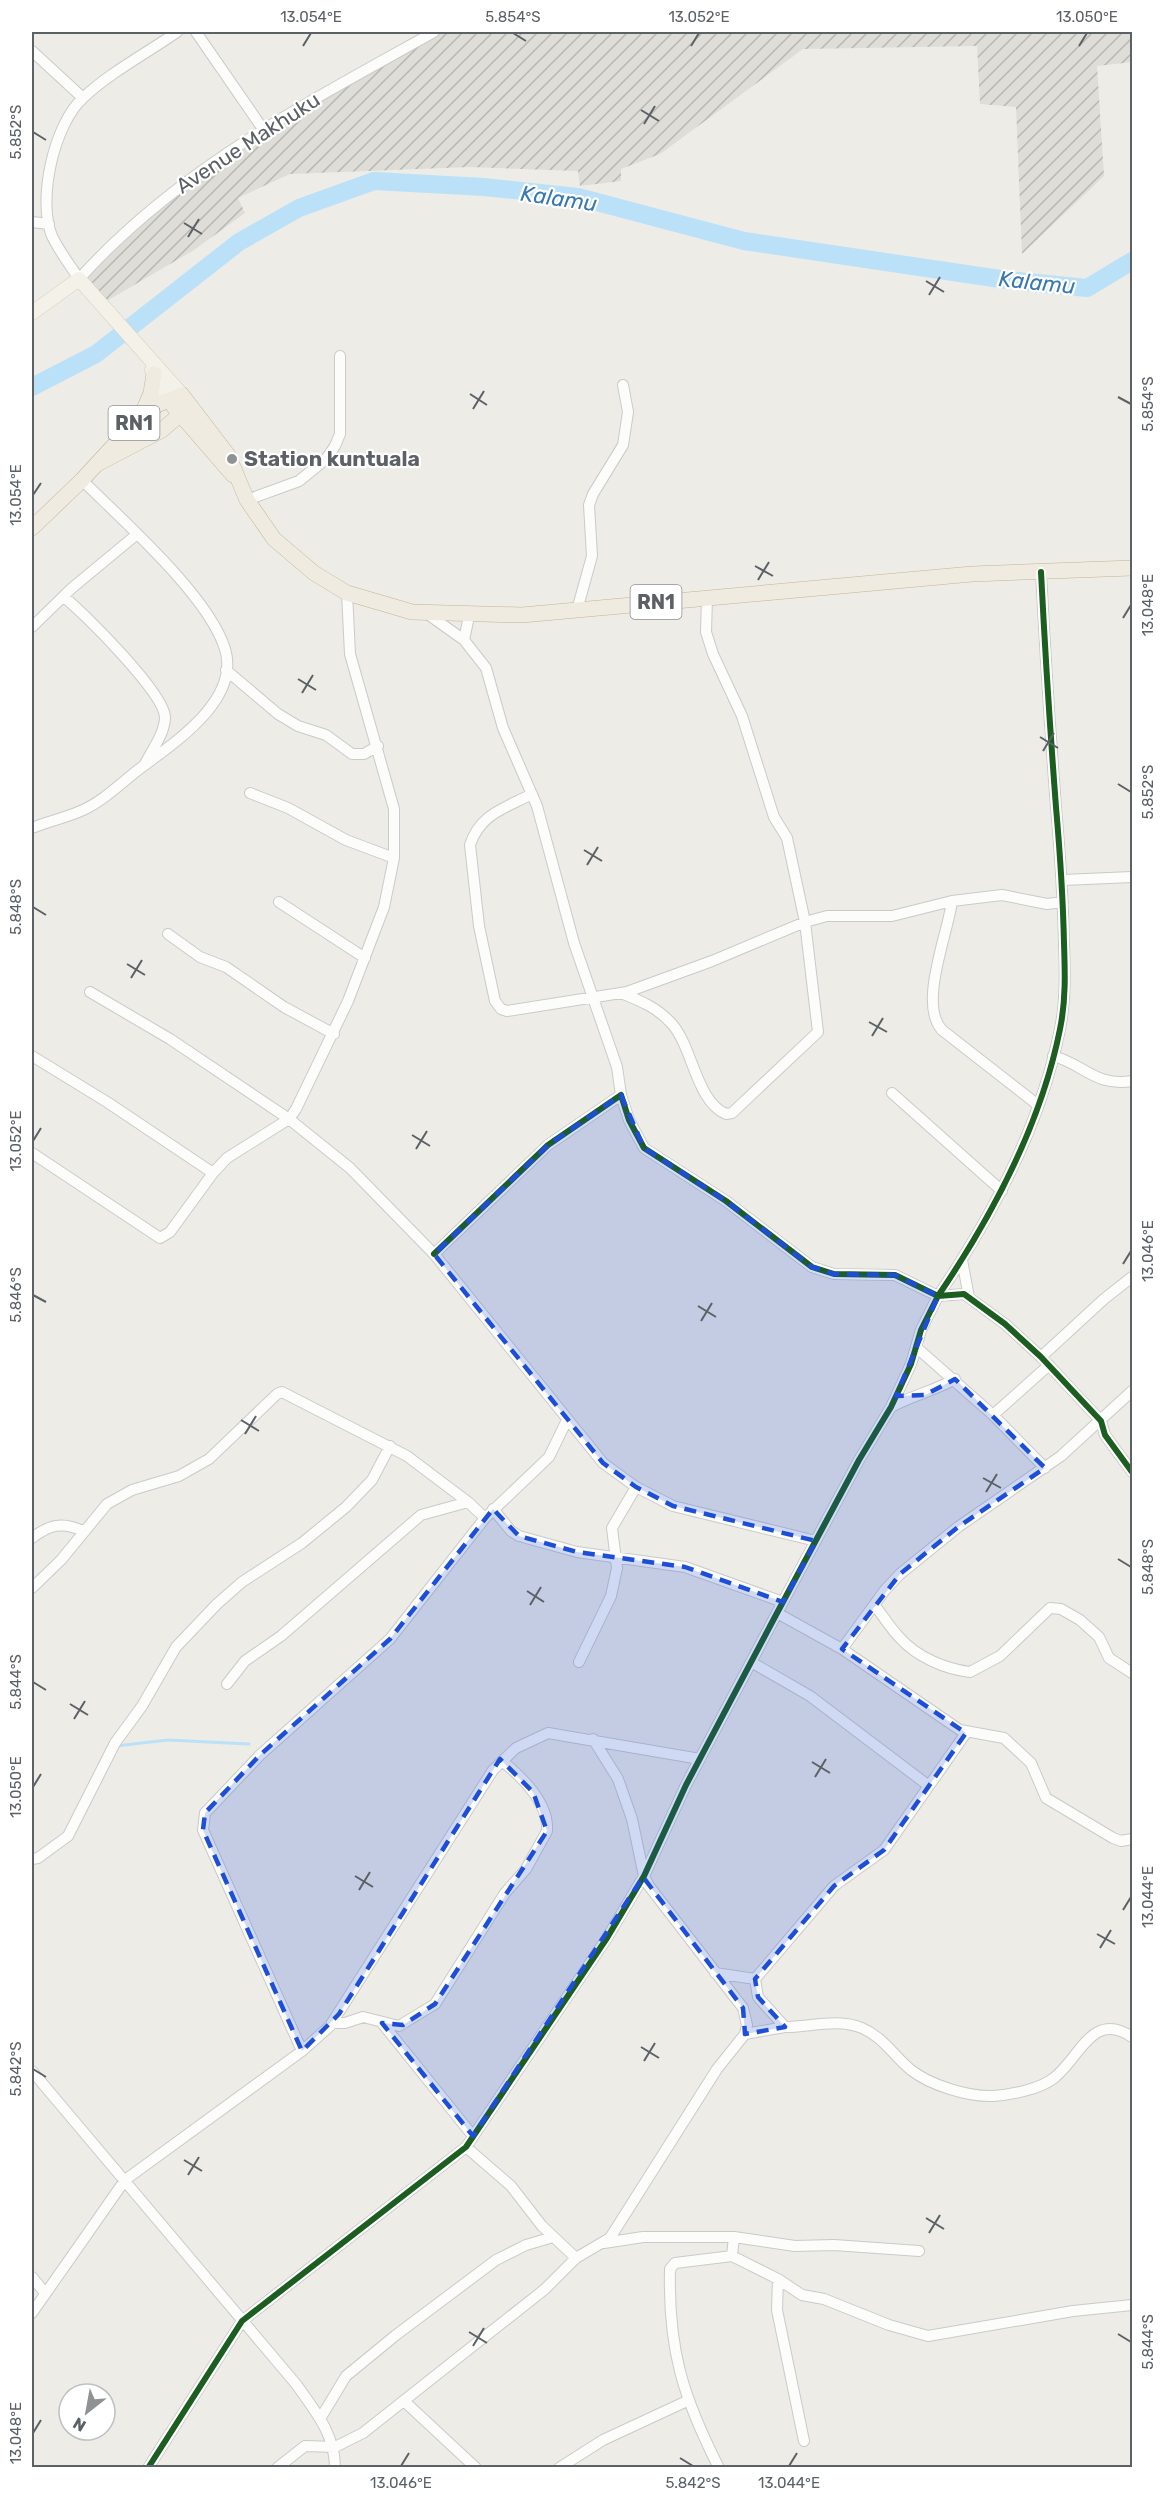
<svg xmlns="http://www.w3.org/2000/svg" width="1164" height="2499" font-family="Rubik,sans-serif">
  <defs>
    <pattern id="industrial-furrows" width="10" height="10" patternUnits="userSpaceOnUse" patternTransform="scale(1.5)"><rect width="10" height="10" fill="#deddd8"/><path d="M-1 1l2-2M0 10L10 0M9 11l2-2" fill="none" stroke="#b7b7b3"/></pattern>
  </defs>
  <rect width="100%" height="100%" fill="#edece7"/>
  <path fill="url(#industrial-furrows)" d="M435,32h697v30l-35,4 7,110 -82,78 -6,-147 -36,-3 -3,-58 -174,3 -143,105 -39,15v12l-41,5 -2,-15 -108,-4 -180,7 -52,24 7,15 -51,37 -89,52 -24,-28 120,-102z"/>
  <g fill="none" stroke-linecap="round" stroke-linejoin="round">
    <path stroke="#bbe1f8" stroke-width="3" d="M116,1746l52,-6 81,4"/>
    <path stroke="#bbe1f8" stroke-width="18" d="M32,387l64,-33 143,-112 60,-34 75,-27 110,6 94,10 166,44 263,39 80,8 45,-27"/>
    <g stroke="#cacac9" stroke-width="12">
      <path id="minor" d="M177,32c-30,21 -68,41 -94,66 -29,26 -46,102 -31,138 7,15 18,29 27,43 99,-110 228,-176 355,-247
        M196,32l67,97
        M32,51l51,47
        M32,222l17,2
        M247,500l52,-19 27,-22 9,-13 5,-12v-78
        M64,597c21,17 100,96 101,120 0,16 -13,33 -20,47
        M577,610l15,-54 -3,-51 4,-11 30,-49 5,-33 -5,-27
        M429,615l35,25 22,28 17,60 34,78 37,137 43,124 4,28
        M32,627l40,-39 64,-53
        M464,640l5,-24
        M226,670l52,44 20,12 28,9 26,19h12l14,-8
        M250,793l38,15 58,32 48,18
        M532,794c-27,14 -52,20 -62,51l9,81 16,75 6,8 6,2 120,-19 85,-31 93,-39 22,-6h65l60,-15 50,-6 45,9 16,-2
        M32,828c16,-7 34,-10 51,-18 20,-9 37,-26 55,-40 34,-26 103,-69 87,-121 -16,-53 -103,-129 -143,-169
        M1063,880l69,-3
        M952,901c-4,33 -34,103 -10,129l96,75
        M279,902l86,56
        M168,934l32,23 26,10 58,40 50,27
        M90,992l80,47 119,80 61,49 84,86 169,209 33,24 37,19 143,35
        M621,993c20,8 37,15 51,31 21,24 24,77 54,90l6,-1 86,-81 -13,-110 -18,-84 -13,-21 -32,-101 -29,-62 -7,-22 1,-35
        M32,1056l75,46 106,71
        M1053,1056c31,8 42,31 79,25
        M892,1093l110,98
        M32,1153l128,85 10,-6 43,-59 14,-15 62,-39 7,-10 52,-108 36,-94 10,-49v-49l-44,-155 -3,-61
        M434,1254l114,-109 73,-50 8,25 15,28 82,53 86,66 22,7 61,1 43,21c55,-81 103,-171 122,-267 6,-29 5,-57 4,-86 -1,-45 -4,-90 -8,-136 -6,-78 -11,-157 -15,-235
        M962,1260l7,37
        M916,1347l77,68 52,53
        M1041,1357l63,-58 28,-22
        M891,1407c22,-12 43,-16 64,-28
        M993,1415l56,-50
        M493,1509l18,22 8,5 58,16 108,15 98,35
        M32,1538c17,-13 30,-17 51,-7
        M32,1588l29,-28 46,-56 25,-14 47,-14 30,-17 68,-65 5,-2 125,64 61,46
        M874,1605c9,10 16,23 26,33 17,19 45,31 70,34l30,-16 50,-48 11,1 19,11 19,17 10,21 23,15
        M777,1613l65,36 118,81 44,8 27,25 15,35 67,40 8,3 11,-2
        M842,1649l43,-59 15,-16 58,-47 103,-71 71,-65
        M579,1662l32,-66 6,-28 -5,-40 24,-41
        M751,1662l59,34 119,90
        M227,1684l18,-23 36,-25 140,-121 47,-13 17,16
        M32,1859l6,-1 30,-22 47,-93 27,-37 34,-59 41,-43 25,-22 60,-39 44,-36 26,-27 18,-34
        M715,1973l40,6 3,18 27,30c25,0 53,-9 77,1 21,9 32,28 49,42 19,15 57,27 82,26 18,-1 47,-7 61,-18 26,-20 38,-68 78,-41
        M755,1979l79,-93 50,-36 82,-117
        M333,2023h12l18,-6 36,9 36,-22 70,-111 21,-24 21,-38c2,-28 -25,-54 -45,-70
        M382,2023l91,113
        M745,2034l40,-7
        M302,2051l-99,-221 2,-17 55,-58 130,-116 95,-121 64,-61 18,-37
        M32,2071l264,313c19,27 39,50 39,84
        M466,2147l45,39 31,40 34,32
        M734,2237l-2,19 46,23 -1,31 27,131
        M604,2243l39,-6h91l61,9 39,-1 85,6
        M32,2277l13,16
        M778,2279l24,16 22,4 65,26 39,11 145,-25 59,-6
        M32,2313l93,-133 177,-129 28,-25 163,-256 23,-22 32,-15 152,26
        M404,2401l72,67
        M320,2419l26,-43 50,-41 100,-75 30,-15 27,-8
        M148,2468l94,-147 224,-174 141,-209 37,-62 42,-91 91,-172 82,-153 32,-53 20,-43 10,-34 17,-34 26,-2 41,30 36,33 60,64 4,14 27,37
        M277,2468l28,-22 30,1 28,-14 182,-144 31,-31 34,-20 107,-169 28,-35 2,-9 -4,-17 -94,-122 -5,-10 -12,-57 -14,-40 -25,-40
        M559,2468l44,-28 84,-39
        M719,2468c-36,-71 -51,-118 -49,-199l5,-6 57,-7"/>
    </g>
    <g stroke="#d6ccb3" stroke-width="15">
      <path id="major" d="M32,313l47,-34 103,116
        M152,370l16,30"/>
    </g>
    <g stroke="#c5b493" stroke-width="16">
      <path id="highway" d="M174,407l59,68
        M142,414l9,-21 3,-19
        M99,463l63,-33 28,-24
        M32,528l50,-48 59,-64 18,-12 23,-9 46,60 19,45 27,39 40,34 33,20 65,19 110,3 450,-41 160,-6"/>
    </g>
    <use href="#minor" stroke="#fcfcfb" stroke-width="10"/>
    <use href="#major" stroke="#f3f1e8" stroke-width="14"/>
    <use href="#highway" stroke="#f0ebe1" stroke-width="15"/>
    <g stroke="#fff" stroke-width="10">
      <path id="cycleway" d="M434,1254l114,-109 73,-50 8,25 15,28 82,53 86,66 22,7 61,1 43,21c55,-81 103,-171 122,-267 6,-29 5,-57 4,-86 -1,-45 -4,-90 -8,-136 -6,-78 -11,-157 -15,-235
        M148,2468l94,-147 224,-174 141,-209 37,-62 42,-91 91,-172 82,-153 32,-53 20,-43 10,-34 17,-34 26,-2 41,30 36,33 60,64 4,14 27,37"/>
    </g>
    <use href="#cycleway" stroke="#1b5e20" stroke-width="6"/>
  </g>
  <path fill="#1d4ed8" fill-opacity="0.2" stroke="#1d4ed8" stroke-width="4.5" stroke-dasharray="12 8" stroke-linejoin="round" d="M621,1095l23,53 82,53 86,66 22,7 61,1 43,21 -42,100 29,-1 30,-16 90,89 -87,59 -58,47 -58,75 124,84 -82,117 -50,36 -79,93 3,18 27,30 -40,7 -2,-26 -100,-131 -170,259 -91,-113 21,2 32,-21 112,-173 -14,-39 -33,-33 -161,255 -37,37 -99,-221 2,-17 55,-58 130,-116 103,-130 26,27 58,16 108,15 98,35 33,-61 -143,-35 -37,-19 -33,-24 -169,-209 114,-109z"/>
  <path fill="none" stroke="#5c6166" stroke-width="2" d="M513,33l13,8M303,46l8,-13M691,46l8,-13M1079,46l8,-13M641,110l18,11M644,124l11,-18M33,132l13,8M184,223l18,11M188,237l11,-18M926,281l18,11M929,295l11,-18M470,394l17,11M1118,397l13,7M473,409l11,-18M33,495l8,-12M755,566l18,10M758,580l11,-18M1123,618l8,-13M298,679l18,11M302,693l11,-18M1040,737l18,11M1043,751l11,-18M1118,784l13,8M584,850l18,11M587,865l11,-18M33,907l13,8M127,964l18,11M131,978l11,-18M869,1022l18,10M872,1036l11,-18M412,1135l18,11M33,1141l8,-13M416,1149l11,-18M1123,1264l8,-13M33,1295l13,7M698,1306l18,11M701,1321l11,-18M241,1420l18,11M245,1434l11,-18M983,1478l18,10M986,1492l11,-18M1118,1559l13,8M527,1591l17,11M530,1605l11,-18M33,1682l13,8M70,1704l18,11M74,1719l11,-18M812,1762l18,11M815,1777l11,-18M33,1787l8,-13M355,1876l18,11M359,1890l11,-18M1123,1910l8,-13M1097,1934l18,10M1100,1948l11,-18M641,2047l18,11M644,2061l11,-18M33,2069l13,8M184,2160l18,11M188,2175l11,-18M926,2218l18,11M929,2233l11,-18M469,2332l18,11M1118,2334l13,8M473,2346l11,-18M33,2433l8,-13M680,2458l13,8M401,2466l8,-13M789,2466l8,-13"/>
  <circle fill="#8f9293" stroke="#fff" stroke-width="2" cx="232" cy="459" r="6"/>
  <g text-anchor="middle" stroke-width="4.5" stroke-linejoin="round" paint-order="stroke">
    <g fill="#fff" stroke="#8d9094" stroke-width="1.5">
      <rect x="108.5" y="406" width="51" height="34" rx="4.5"/>
      <rect x="630.5" y="585" width="51" height="34" rx="4.5"/>
    </g>
    <g font-size="20" font-weight="bold" fill="#5c6166">
      <text x="134" y="430">RN1</text>
      <text x="656" y="609">RN1</text>
    </g>
    <g font-size="21" fill="#5c6166" stroke="#fff">
      <text transform="translate(248 143) rotate(-33)" y="7">Avenue Makhuku</text>
    </g>
    <g font-size="21" font-weight="bold" fill="#5c6166" stroke="#fff" text-anchor="start">
      <text x="244" y="466">Station kuntuala</text>
    </g>
    <g font-size="22" font-style="italic" fill="#3878af" stroke="#fff">
      <text transform="translate(559 198) rotate(8)" y="8">Kalamu</text>
      <text transform="translate(1037 282) rotate(6)" y="8">Kalamu</text>
    </g>
  </g>
  <rect width="1164" height="2499" fill="none" stroke="#ffffff" stroke-width="66"/>
  <g transform="translate(87 2412) rotate(211)"><circle r="28" fill="#ffffff" stroke="#bec0c2" stroke-width="1.5"/>
  <path d="M0-4.5L10 22L0 15L-10 22Z" fill="#8f9293"/>
  <text y="-9" font-size="16" font-weight="bold" text-anchor="middle" fill="#5c6166">N</text>
  </g>
  <rect x="33" y="33" width="1098" height="2433" fill="none" stroke="#5c6166" stroke-width="2"/>
  <g font-size="15" text-anchor="middle" fill="#5c6166">
    <text x="311" y="22">13.054°E</text>
    <text x="513" y="22">5.854°S</text>
    <text x="699" y="22">13.052°E</text>
    <text x="1087" y="22">13.050°E</text>
    <text transform="translate(16 132) rotate(-90)" y="5">5.852°S</text>
    <text transform="translate(1148 404) rotate(-90)" y="5">5.854°S</text>
    <text transform="translate(16 495) rotate(-90)" y="5">13.054°E</text>
    <text transform="translate(1148 605) rotate(-90)" y="5">13.048°E</text>
    <text transform="translate(1148 792) rotate(-90)" y="5">5.852°S</text>
    <text transform="translate(16 907) rotate(-90)" y="5">5.848°S</text>
    <text transform="translate(16 1141) rotate(-90)" y="5">13.052°E</text>
    <text transform="translate(1148 1251) rotate(-90)" y="5">13.046°E</text>
    <text transform="translate(16 1295) rotate(-90)" y="5">5.846°S</text>
    <text transform="translate(1148 1567) rotate(-90)" y="5">5.848°S</text>
    <text transform="translate(16 1682) rotate(-90)" y="5">5.844°S</text>
    <text transform="translate(16 1787) rotate(-90)" y="5">13.050°E</text>
    <text transform="translate(1148 1897) rotate(-90)" y="5">13.044°E</text>
    <text transform="translate(16 2069) rotate(-90)" y="5">5.842°S</text>
    <text transform="translate(1148 2342) rotate(-90)" y="5">5.844°S</text>
    <text transform="translate(16 2433) rotate(-90)" y="5">13.048°E</text>
    <text x="401" y="2488">13.046°E</text>
    <text x="693" y="2488">5.842°S</text>
    <text x="789" y="2488">13.044°E</text>
  </g>
</svg>
